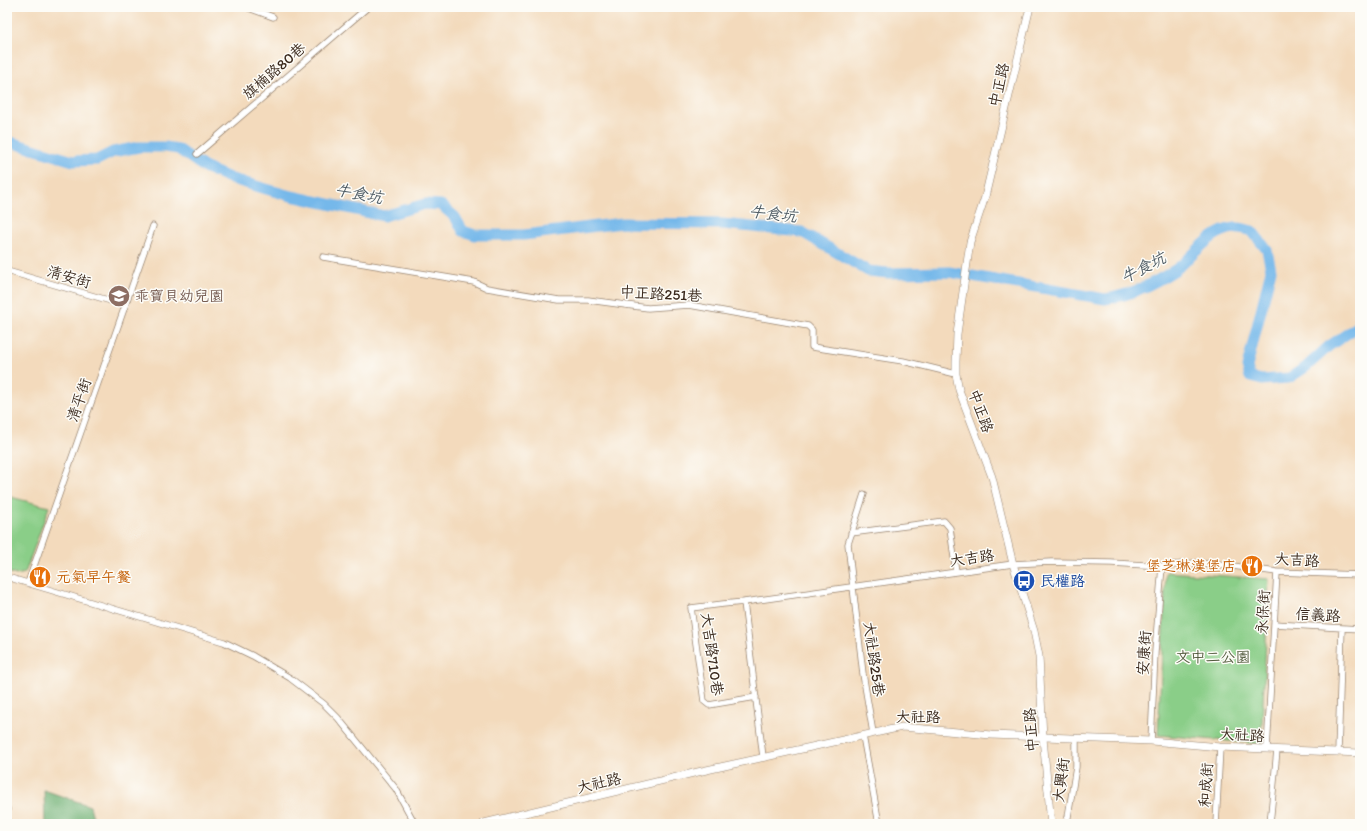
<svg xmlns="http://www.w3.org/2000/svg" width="1367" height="831" font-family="Itim,'LXGW WenKai TC',sans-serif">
  <rect width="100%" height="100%" fill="#fdfcf7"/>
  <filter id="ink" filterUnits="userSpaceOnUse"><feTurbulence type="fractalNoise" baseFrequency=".025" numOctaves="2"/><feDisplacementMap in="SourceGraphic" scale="8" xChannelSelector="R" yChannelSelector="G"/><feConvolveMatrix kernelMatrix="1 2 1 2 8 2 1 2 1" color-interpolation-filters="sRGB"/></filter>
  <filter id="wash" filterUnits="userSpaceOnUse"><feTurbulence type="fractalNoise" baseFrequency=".012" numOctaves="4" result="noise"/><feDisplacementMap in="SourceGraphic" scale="16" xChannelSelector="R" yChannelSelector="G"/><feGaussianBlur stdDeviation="0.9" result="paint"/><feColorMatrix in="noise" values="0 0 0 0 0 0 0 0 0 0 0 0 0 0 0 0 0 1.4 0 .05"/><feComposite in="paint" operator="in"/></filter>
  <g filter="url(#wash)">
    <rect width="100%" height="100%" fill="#f3dabc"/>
    <path fill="#8ace88" stroke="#627c53" d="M7,496l42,11 -24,66 -9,2 -9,-3z
      M1166,572l103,7 -8,165 -103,-9z"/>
    <path fill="#6fb174" stroke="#556e49" d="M44,790l46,16 4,15 -19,3h-30z"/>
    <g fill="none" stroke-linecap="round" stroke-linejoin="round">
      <path stroke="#74b8ea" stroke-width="11" d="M7,141l66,20 24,-1 16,-8 26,-5h26l13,2 26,18 28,12 55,16 97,21 41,-12 16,1 14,12 8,14 12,4h49l98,-12 100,1 80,8 66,39 20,2 61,-1 156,27c25,-3 48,-15 70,-29 19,-13 34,-39 59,-42 6,-1 13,2 18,3l15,19 4,20 -24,97 3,10 12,3 27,-2 17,-11 23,-21 31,-21"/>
    </g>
  </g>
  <g filter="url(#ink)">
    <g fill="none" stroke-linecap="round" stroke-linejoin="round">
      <g stroke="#97826d" stroke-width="7">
        <path id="minor" d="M246,7l27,10
          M197,154l171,-147
          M323,257l151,25 13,6 72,12h29l60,8 41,-3 119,21 4,4v17l91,14 53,13
          M7,271l118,34
          M864,494l-16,50 15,130 10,59
          M851,533l93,-12 6,7 6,44
          M7,577l217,65 29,14 37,22 34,26 14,14 58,71 19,35
          M28,583l125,-357
          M744,602l-21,2 -32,4 13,93 5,4 47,-8
          M1274,624l86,5
          M863,736l16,88
          M1151,741l4,-89 7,-86
          M1267,749l10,-177
          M1338,752l4,-124
          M763,757l-19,-155 269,-38 38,-2 60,1 51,3 32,-3 24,1 59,8 83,3
          M7,809v15
          M1066,824l2,-7 8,-50v-29
          M1216,824l4,-77
          M1270,824l7,-74"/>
      </g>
      <g stroke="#97826d" stroke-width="8">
        <path id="tertiary" d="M484,823l218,-52 200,-44 89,8 160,6 69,6 140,6"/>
      </g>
      <g stroke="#97826d" stroke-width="8">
        <path id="secondary" d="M1030,7l-45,190 -15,45 -13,92 -1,28v12l3,16 33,87 21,87 21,67 5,25 4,82 8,86"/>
      </g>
      <use href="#minor" stroke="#fff" stroke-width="5.5"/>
      <use href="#tertiary" stroke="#fff" stroke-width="7"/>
      <use href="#secondary" stroke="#fff" stroke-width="7"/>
    </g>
  </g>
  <defs>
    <g id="school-disc" transform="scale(1.15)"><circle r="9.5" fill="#8d6e63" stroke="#fdfcf7"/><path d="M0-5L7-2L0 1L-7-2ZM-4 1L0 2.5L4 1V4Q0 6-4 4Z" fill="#fff"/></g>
    <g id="restaurant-disc" transform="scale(1.15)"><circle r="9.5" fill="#e8710a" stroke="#fdfcf7"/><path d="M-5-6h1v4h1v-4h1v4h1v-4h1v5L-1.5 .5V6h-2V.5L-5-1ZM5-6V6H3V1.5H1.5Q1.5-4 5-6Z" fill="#fff"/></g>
    <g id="bus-disc" transform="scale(1.15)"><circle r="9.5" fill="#1a4fb4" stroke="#fdfcf7"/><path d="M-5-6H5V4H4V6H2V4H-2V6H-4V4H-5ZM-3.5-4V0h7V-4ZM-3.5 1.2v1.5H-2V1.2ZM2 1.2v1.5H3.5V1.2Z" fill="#fff"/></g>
  </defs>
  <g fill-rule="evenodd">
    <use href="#school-disc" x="119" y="296"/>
    <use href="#restaurant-disc" x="1252" y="566"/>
    <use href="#restaurant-disc" x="40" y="577"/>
    <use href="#bus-disc" x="1024" y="581"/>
  </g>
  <g text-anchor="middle" stroke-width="3" stroke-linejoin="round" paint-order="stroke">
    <g font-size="15" fill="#3b2a1e" stroke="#fdfcf7">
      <text transform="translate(274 71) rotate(-41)" y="5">旗楠路80巷</text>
      <text transform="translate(999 85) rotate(-77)" y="5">中正路</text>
      <text transform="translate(69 277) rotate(16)" y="5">清安街</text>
      <text transform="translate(661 294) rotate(3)" y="5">中正路251巷</text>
      <text transform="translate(79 400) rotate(-71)" y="5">清平街</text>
      <text transform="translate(981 411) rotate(70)" y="5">中正路</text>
      <text transform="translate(972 558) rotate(-8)" y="5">大吉路</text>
      <text transform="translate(1297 560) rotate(3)" y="5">大吉路</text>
      <text transform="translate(1263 612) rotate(-87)" y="5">永保街</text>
      <text transform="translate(1318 615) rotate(3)" y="5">信義路</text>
      <text transform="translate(1144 653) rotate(-86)" y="5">安康街</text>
      <text transform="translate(712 654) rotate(82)" y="5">大吉路710巷</text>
      <text transform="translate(874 659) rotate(82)" y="5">大社路25巷</text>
      <text x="918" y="722">大社路</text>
      <text transform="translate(1031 730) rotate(-94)" y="5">中正路</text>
      <text transform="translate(1242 735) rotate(3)" y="5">大社路</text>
      <text transform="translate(1061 780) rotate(-83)" y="5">大興街</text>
      <text transform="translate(599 783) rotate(-13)" y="5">大社路</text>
      <text transform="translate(1206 785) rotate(-87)" y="5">和成街</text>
    </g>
    <g font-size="15" fill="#785e54" stroke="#fdfcf7" text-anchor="start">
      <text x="134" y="301">乖寶貝幼兒園</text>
    </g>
    <g font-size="15" fill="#c56008" stroke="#fdfcf7" text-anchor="end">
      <text x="1236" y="571">堡芝琳漢堡店</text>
      <text x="56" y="582" text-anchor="start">元氣早午餐</text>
    </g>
    <g font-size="15" fill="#164399" stroke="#fdfcf7" text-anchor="start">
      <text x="1040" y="586">民權路</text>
    </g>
    <g font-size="15" fill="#535b3e" stroke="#fdfcf7">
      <text x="1213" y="662">文中二公園</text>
    </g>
    <g font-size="16" font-style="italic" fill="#4f5c65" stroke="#fdfcf7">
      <text transform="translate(359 193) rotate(11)" y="6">牛食坑</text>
      <text transform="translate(773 213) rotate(7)" y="6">牛食坑</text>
      <text transform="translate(1143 267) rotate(-27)" y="6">牛食坑</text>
    </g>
  </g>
  <rect width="1367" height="831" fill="none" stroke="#fdfcf7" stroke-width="24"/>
</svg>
